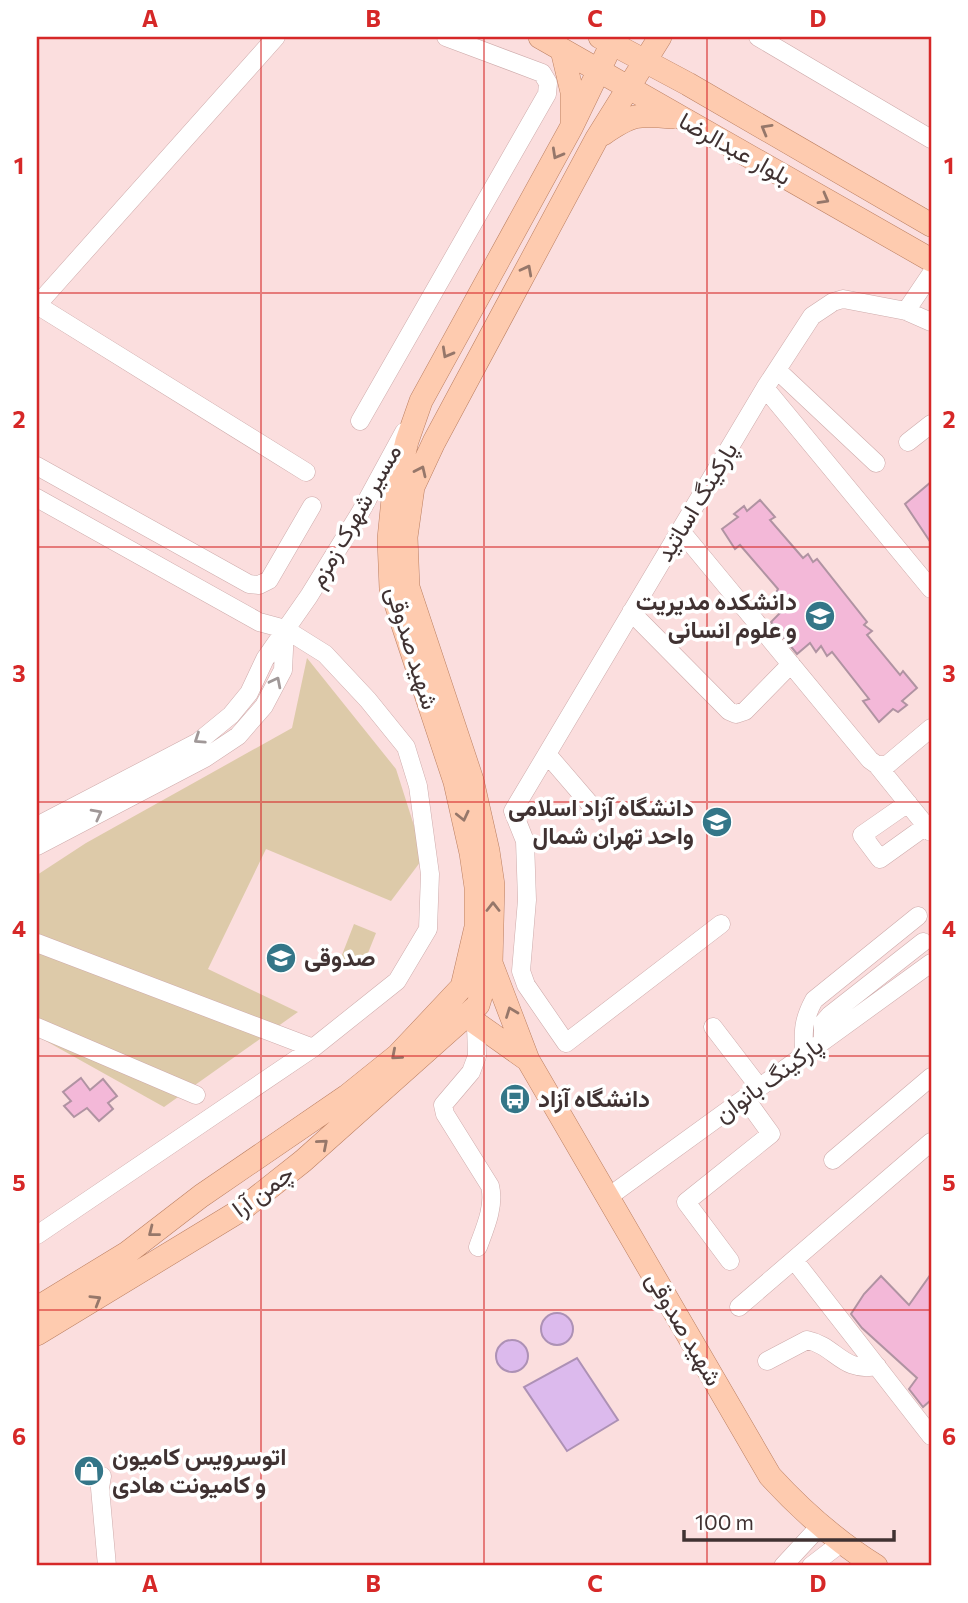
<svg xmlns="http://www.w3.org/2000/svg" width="968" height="1603" font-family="Commissioner,Vazirmatn,sans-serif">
  <rect width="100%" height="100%" fill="#fbdede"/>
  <path fill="#ddcaa9" d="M307,658l89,111 28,88 -33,44 -125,-52 -58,120 90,43 -134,95 -127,-71v-161l49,-32 206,-115z
    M354,924l22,9 -14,35 -22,-8z"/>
  <path fill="#dcbaed" stroke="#ad91b5" stroke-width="2" d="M541 1329a16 16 0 1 1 32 0a16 16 0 1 1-32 0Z
    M496 1356a16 16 0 1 1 32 0a16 16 0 1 1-32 0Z
    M577,1358l41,62 -51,31 -43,-64z"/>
  <path fill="#f3b8d8" stroke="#b093a2" stroke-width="2" d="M931,482v61l-26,-39z
    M760,500l15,17 -5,3 33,38 5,-4 5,8 4,-3 50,63 -3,3 8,6 -5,4 33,40 3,-4 14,17 -15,13 5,4 -9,7 -5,-3 -14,13 -16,-21 6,-2 -37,-47 -5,4 -6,-10 -5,6 -6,-9 -13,11 -26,-32 12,-12 -7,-8 4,-4 -4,-5 2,-4 -38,-44 -5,4 -13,-20 16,-12 -4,-3 10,-8 3,5z
    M81,1078l9,12 13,-11 14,17 -9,7 5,6 -14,12 -12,-13 -13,9 -10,-11 7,-5 -8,-9z
    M931,1274v126l-8,7 -14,-18 8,-11 -55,-50 -11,-14 13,-20 17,-18 28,29z"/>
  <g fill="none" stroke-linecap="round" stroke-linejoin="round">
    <g stroke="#ceabab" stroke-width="19">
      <path id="minor" d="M758,37l173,102
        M37,305l239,-268
        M37,305l269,167
        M906,311l25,-37
        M777,370l99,93
        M765,388l166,201
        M360,421l187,-327 1,-11 -6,-10 -96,-36
        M908,442l23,-18
        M37,466l212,118 10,1 10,-5 43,-74
        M37,498l222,124 26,7 40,25 43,46 38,47 12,39 12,88 -2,55 -31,52 -84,67 -276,187
        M680,530l190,230 7,5h10l44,-37
        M631,612l98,99 7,3 9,-3 46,-47
        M547,754l49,57
        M877,765l54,67
        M908,803l-46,32 18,24 46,-33
        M37,826l161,-84 33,-27 18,-22 16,-34 44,-63 51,-83 44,-81
        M37,846l168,-88 33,-22 26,-30 19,-36 2,-41
        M721,924l-155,119 -40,-58 -5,-14 6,-71 -2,-59 -12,-30 252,-423 47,-72 21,-14 10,-3 63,12 25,11
        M37,943l276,105
        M476,1025l1,31 -6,16 -28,33 2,9 45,72c5,20 -5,42 -12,61
        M37,1027l159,68
        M713,1027l46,60
        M823,1041v-18l7,-8 93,-73
        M804,1054c-1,-23 -1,-34 10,-54l104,-84
        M833,1160l98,-83
        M607,1198l324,-235
        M794,1260l137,176
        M730,1261l-44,-59 85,-68 -26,-36
        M739,1307l192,-165
        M767,1361l40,-21c29,6 35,33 70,26
        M102,1476l-2,12 7,78
        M783,1566l37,-40
        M811,1566l30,-23"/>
    </g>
    <g stroke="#bb7f61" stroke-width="24">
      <path id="major" d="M540,37l391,223
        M600,37l88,47 243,141
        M562,50l10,42v31
        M603,134c29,-20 34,-20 69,-17
        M491,963l37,97 242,416c32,35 66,65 106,90
        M466,1016l62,44
        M37,1308l90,-55 74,-57 146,-100 51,-41 64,-68 14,-60v-40l-5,-34 -16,-71 -64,-193 -2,-50 4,-40 14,-58 14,-40 150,-273 44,-91
        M37,1334l204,-124 62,-49 175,-156 13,-42 2,-78 -5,-34 -16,-71 -64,-193 -2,-50 7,-50 21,-45 163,-304 63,-101"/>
    </g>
    <use href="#minor" stroke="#fff" stroke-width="18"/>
    <use href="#major" stroke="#fecbaf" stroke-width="23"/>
  </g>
  <defs><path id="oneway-chevron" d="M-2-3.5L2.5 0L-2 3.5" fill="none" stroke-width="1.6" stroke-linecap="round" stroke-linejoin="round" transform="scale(1.75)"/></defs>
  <g stroke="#96776a">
    <use href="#oneway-chevron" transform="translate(766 129) rotate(-150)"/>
    <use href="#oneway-chevron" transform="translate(557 154) rotate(119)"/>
    <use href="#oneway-chevron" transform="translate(824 199) rotate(29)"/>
    <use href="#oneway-chevron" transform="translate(527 270) rotate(-62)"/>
    <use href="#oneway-chevron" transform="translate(447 353) rotate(119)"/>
    <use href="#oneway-chevron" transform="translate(421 471) rotate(-65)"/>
    <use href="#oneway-chevron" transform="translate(463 816) rotate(77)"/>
    <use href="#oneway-chevron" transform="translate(493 907) rotate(-90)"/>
    <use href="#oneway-chevron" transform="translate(511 1012) rotate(-111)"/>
    <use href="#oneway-chevron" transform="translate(396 1055) rotate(139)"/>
    <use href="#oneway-chevron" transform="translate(323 1144) rotate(-41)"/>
    <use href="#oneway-chevron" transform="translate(153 1232) rotate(142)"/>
    <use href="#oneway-chevron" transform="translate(96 1300) rotate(-31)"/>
  </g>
  <g stroke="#a09898">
    <use href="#oneway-chevron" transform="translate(276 682) rotate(-63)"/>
    <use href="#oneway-chevron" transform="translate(199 739) rotate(146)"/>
    <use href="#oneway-chevron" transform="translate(97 814) rotate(-28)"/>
  </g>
  <path fill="none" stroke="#d62828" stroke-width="2" stroke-opacity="0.55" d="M261,37v1529M484,37v1529M707,37v1529M37,293h894M37,547h894M37,802h894M37,1056h894M37,1310h894"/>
  <defs>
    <g id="university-disc" transform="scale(1.575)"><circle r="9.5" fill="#347688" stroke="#fff"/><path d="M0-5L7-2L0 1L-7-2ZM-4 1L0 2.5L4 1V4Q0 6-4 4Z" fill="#fff"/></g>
    <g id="school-disc" transform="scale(1.575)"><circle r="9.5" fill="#347688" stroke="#fff"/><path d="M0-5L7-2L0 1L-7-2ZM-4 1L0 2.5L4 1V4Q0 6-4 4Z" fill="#fff"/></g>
    <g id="bus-disc" transform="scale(1.575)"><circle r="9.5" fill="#347688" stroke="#fff"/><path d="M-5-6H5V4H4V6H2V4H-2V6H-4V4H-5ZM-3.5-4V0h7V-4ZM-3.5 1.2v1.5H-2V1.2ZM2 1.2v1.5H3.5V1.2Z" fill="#fff"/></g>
    <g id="shop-disc" transform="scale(1.575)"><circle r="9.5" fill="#347688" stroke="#fff"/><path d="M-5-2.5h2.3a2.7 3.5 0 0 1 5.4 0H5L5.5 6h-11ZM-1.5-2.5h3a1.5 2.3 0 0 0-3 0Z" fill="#fff"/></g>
  </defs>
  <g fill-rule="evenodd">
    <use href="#university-disc" x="820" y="616"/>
    <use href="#university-disc" x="717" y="822"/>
    <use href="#school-disc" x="281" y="958"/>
    <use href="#bus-disc" x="515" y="1099"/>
    <use href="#shop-disc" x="89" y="1471"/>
  </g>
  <g text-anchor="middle" stroke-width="7" stroke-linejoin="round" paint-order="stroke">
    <g font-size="24" fill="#403232" stroke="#fff">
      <text transform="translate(735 149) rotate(29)" y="8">بلوار عبدالرضا</text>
      <text transform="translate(697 502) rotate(-59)" y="8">پارکینگ اساتید</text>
      <text transform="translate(355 516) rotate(-60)" y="8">مسیر شهرک زمزم</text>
      <text transform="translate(412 648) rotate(73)" y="8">شهید صدوقی</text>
      <text transform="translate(769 1080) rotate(-36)" y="8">پارکینگ بانوان</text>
      <text transform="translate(263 1191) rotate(-37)" y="8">چمن آرا</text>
      <text transform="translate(684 1329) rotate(60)" y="8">شهید صدوقی</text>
    </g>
    <g font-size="24" font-weight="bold" fill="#403232" stroke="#fff" text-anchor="start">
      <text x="797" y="610" text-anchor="end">دانشکده مدیریت<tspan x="797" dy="28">و علوم انسانی</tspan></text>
      <text x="694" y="816" text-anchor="end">دانشگاه آزاد اسلامی<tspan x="694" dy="28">واحد تهران شمال</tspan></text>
      <text x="304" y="966">صدوقی</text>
      <text x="538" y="1107">دانشگاه آزاد</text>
      <text x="112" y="1465">اتوسرویس کامیون<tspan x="112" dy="28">و کامیونت هادی</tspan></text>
    </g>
  </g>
  <rect width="968" height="1603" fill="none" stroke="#ffffff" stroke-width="77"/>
  <path d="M684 1530v10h210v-10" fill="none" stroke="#403232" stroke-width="3.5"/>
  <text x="695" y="1530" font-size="21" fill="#403232" stroke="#ffffff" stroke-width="5" paint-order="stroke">100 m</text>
  <rect x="38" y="38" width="892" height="1526" fill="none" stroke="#d62828" stroke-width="2.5"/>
  <g font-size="23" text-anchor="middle" font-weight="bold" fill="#d62828">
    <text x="150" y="27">A</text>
    <text x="373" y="27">B</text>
    <text x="595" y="27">C</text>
    <text x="818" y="27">D</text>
    <text x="19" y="174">1</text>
    <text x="949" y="174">1</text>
    <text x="19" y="428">2</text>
    <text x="949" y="428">2</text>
    <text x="19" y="682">3</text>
    <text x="949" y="682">3</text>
    <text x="19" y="937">4</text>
    <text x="949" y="937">4</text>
    <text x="19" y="1191">5</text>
    <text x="949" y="1191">5</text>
    <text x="19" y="1445">6</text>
    <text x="949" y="1445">6</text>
    <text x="150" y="1592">A</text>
    <text x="373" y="1592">B</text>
    <text x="595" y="1592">C</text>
    <text x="818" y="1592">D</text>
  </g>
</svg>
